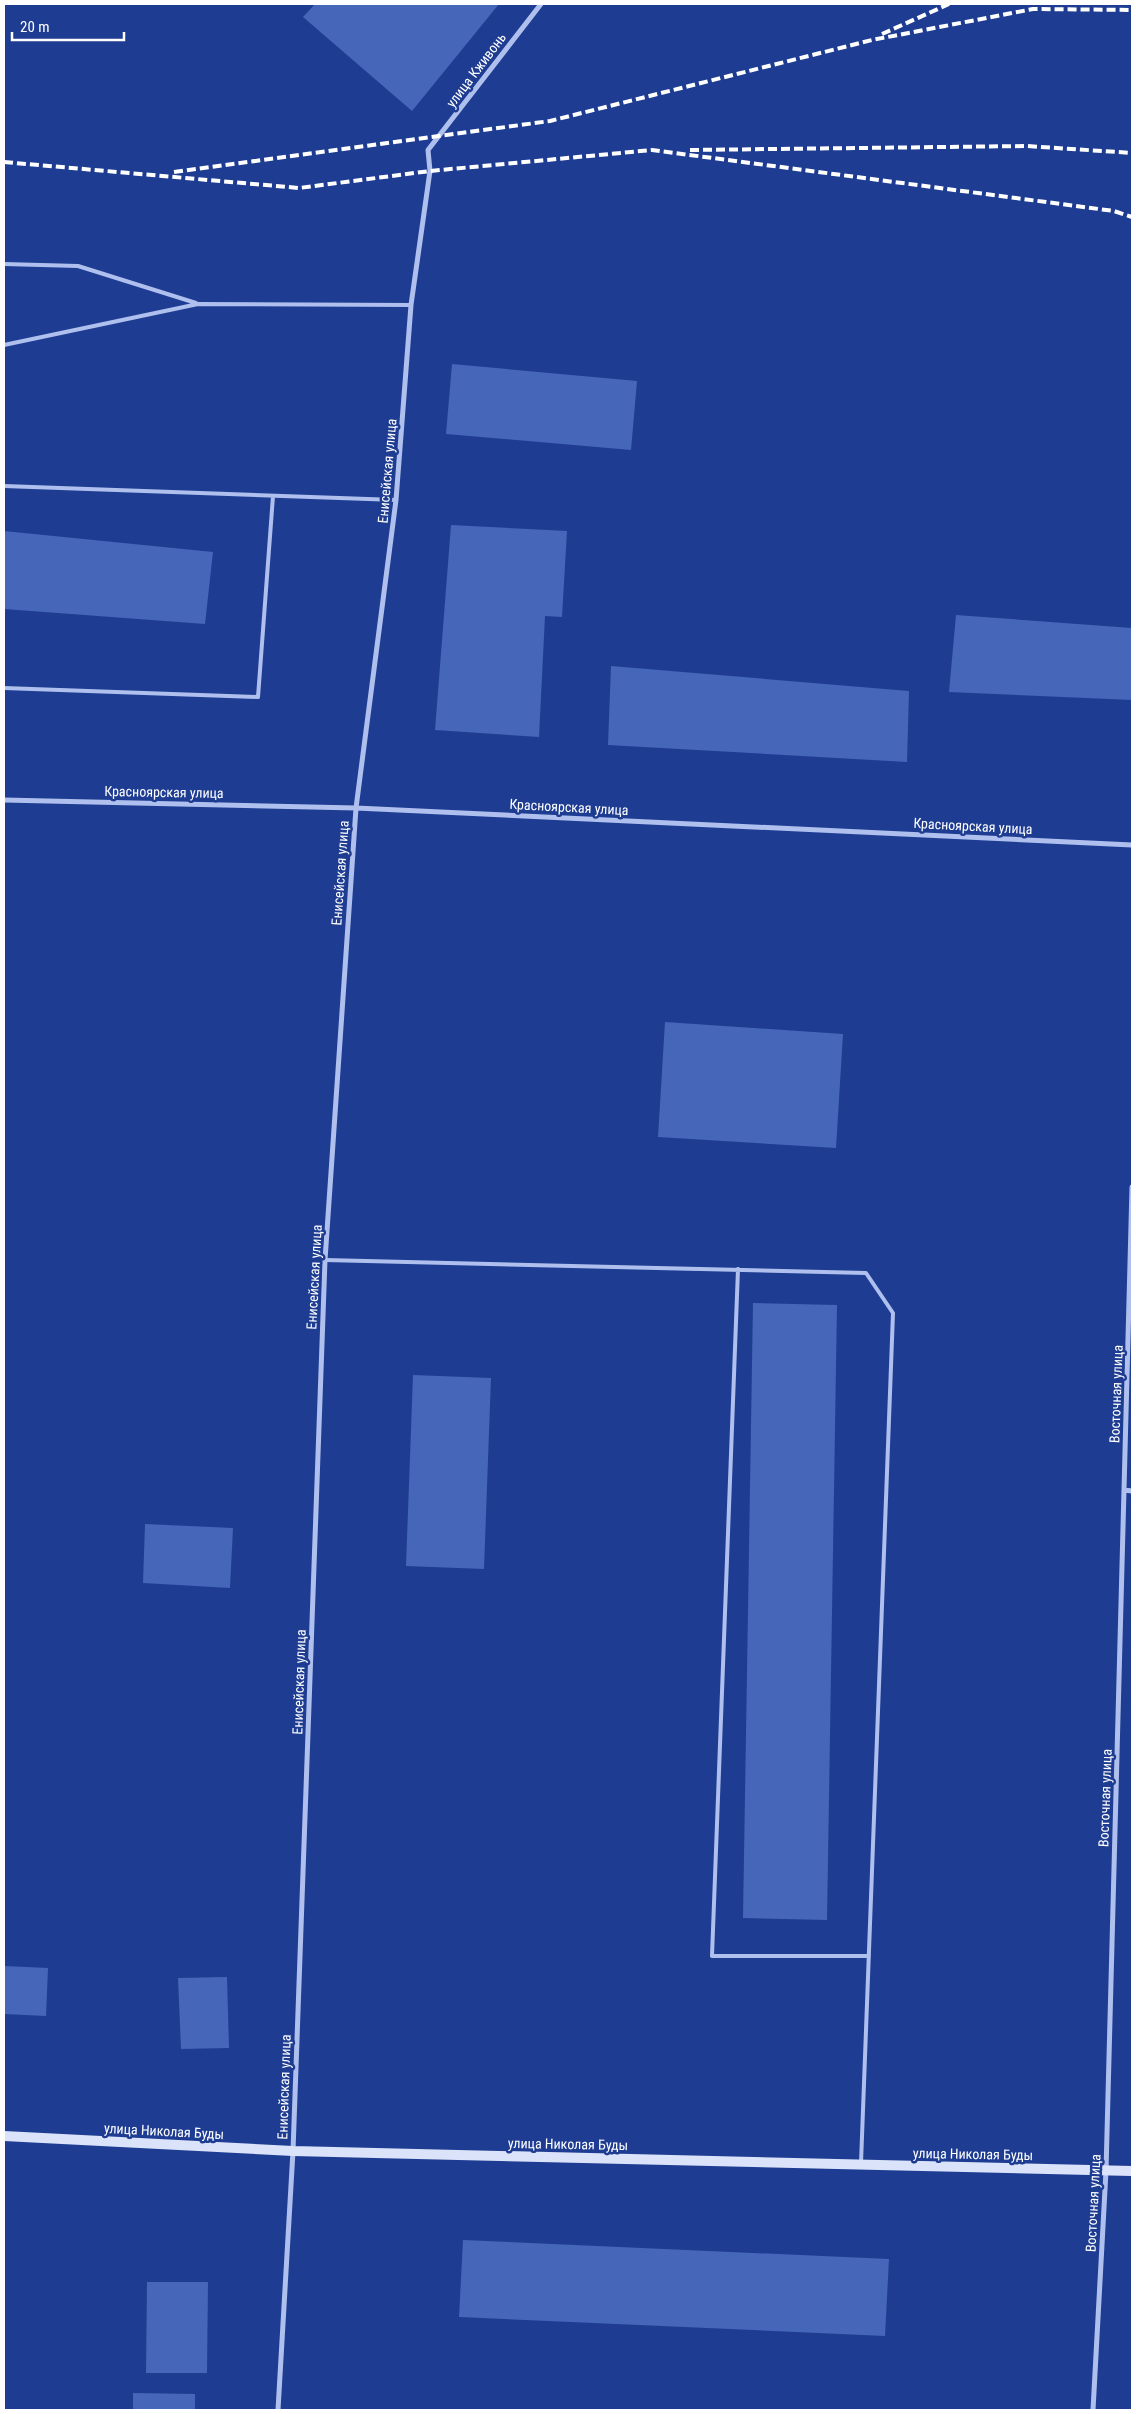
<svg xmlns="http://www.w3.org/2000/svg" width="1136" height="2414" font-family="'Roboto Condensed',sans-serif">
  <rect width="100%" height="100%" fill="#1e3d92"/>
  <path fill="#4666b9" d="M315,4h184l-87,107 -109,-94z
    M452,364l185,17 -6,69 -185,-16z
    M451,525l116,6 -5,86 -17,-1 -6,121 -104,-7z
    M4,531l209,21 -8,72 -201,-15z
    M956,615l176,13v72l-183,-8z
    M611,666l298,25 -2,71 -299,-17z
    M665,1022l178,12 -7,114 -178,-11z
    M753,1303l84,2 -10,615 -84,-2z
    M413,1375l78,3 -7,191 -78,-3z
    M145,1524l88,4 -3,60 -87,-5z
    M4,1966l44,2 -2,48 -42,-2z
    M227,1977l2,71 -48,1 -3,-71z
    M463,2240l426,19 -4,77 -426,-19z
    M147,2282h61l-1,91h-61z
    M133,2393l62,1v16h-62z"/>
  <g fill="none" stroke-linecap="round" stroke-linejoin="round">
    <path stroke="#afc0ee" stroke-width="4" d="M4,264l74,2 118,37
      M4,345l194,-41 213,1
      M4,486l392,14
      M4,688l254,9 15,-201
      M325,1260l541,13 27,40 -32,850
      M738,1269l-26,687h157"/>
    <path stroke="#afc0ee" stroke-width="5" d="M4,800l352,8 776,37
      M1124,1490l8,1
      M278,2410l15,-259 32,-891 31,-452 40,-308 15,-195 19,-134 -2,-21 113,-146
      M1093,2410l13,-239 26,-984"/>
    <path stroke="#dbe3fa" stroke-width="10" d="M4,2136l289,15 839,20"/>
    <path stroke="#fff" stroke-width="4" stroke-dasharray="9 4" stroke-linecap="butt" d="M882,34l67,-30
      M690,150l337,-4 105,7
      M4,162l295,26 131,-17 222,-21 462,61 18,6
      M174,172l376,-51 322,-81 161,-31 99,1"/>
  </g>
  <g text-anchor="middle" stroke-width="5" stroke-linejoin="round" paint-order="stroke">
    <g font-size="14" fill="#fff" stroke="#1e3d92">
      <text transform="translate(476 70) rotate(-53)" y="5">улица Кживонь</text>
      <text transform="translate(387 471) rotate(-85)" y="5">Енисейская улица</text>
      <text transform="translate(164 792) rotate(1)" y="5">Красноярская улица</text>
      <text transform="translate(569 807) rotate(3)" y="5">Красноярская улица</text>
      <text transform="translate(973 826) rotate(3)" y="5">Красноярская улица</text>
      <text transform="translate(340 873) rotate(-86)" y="5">Енисейская улица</text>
      <text transform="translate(314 1277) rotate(-87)" y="5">Енисейская улица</text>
      <text transform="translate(1116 1394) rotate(-88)" y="5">Восточная улица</text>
      <text transform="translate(299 1682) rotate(-88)" y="5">Енисейская улица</text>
      <text transform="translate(1105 1798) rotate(-88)" y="5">Восточная улица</text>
      <text transform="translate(284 2087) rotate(-88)" y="5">Енисейская улица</text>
      <text transform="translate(164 2131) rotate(3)" y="5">улица Николая Буды</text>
      <text transform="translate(568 2144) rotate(1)" y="5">улица Николая Буды</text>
      <text transform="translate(973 2154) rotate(1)" y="5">улица Николая Буды</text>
      <text transform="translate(1093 2203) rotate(-87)" y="5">Восточная улица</text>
    </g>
  </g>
  <rect width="1136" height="2414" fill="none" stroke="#ffffff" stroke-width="10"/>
  <path d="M12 32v8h112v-8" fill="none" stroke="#ffffff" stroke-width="2.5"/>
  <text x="20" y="32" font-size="15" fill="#ffffff" stroke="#1e3d92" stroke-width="4" paint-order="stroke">20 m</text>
</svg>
